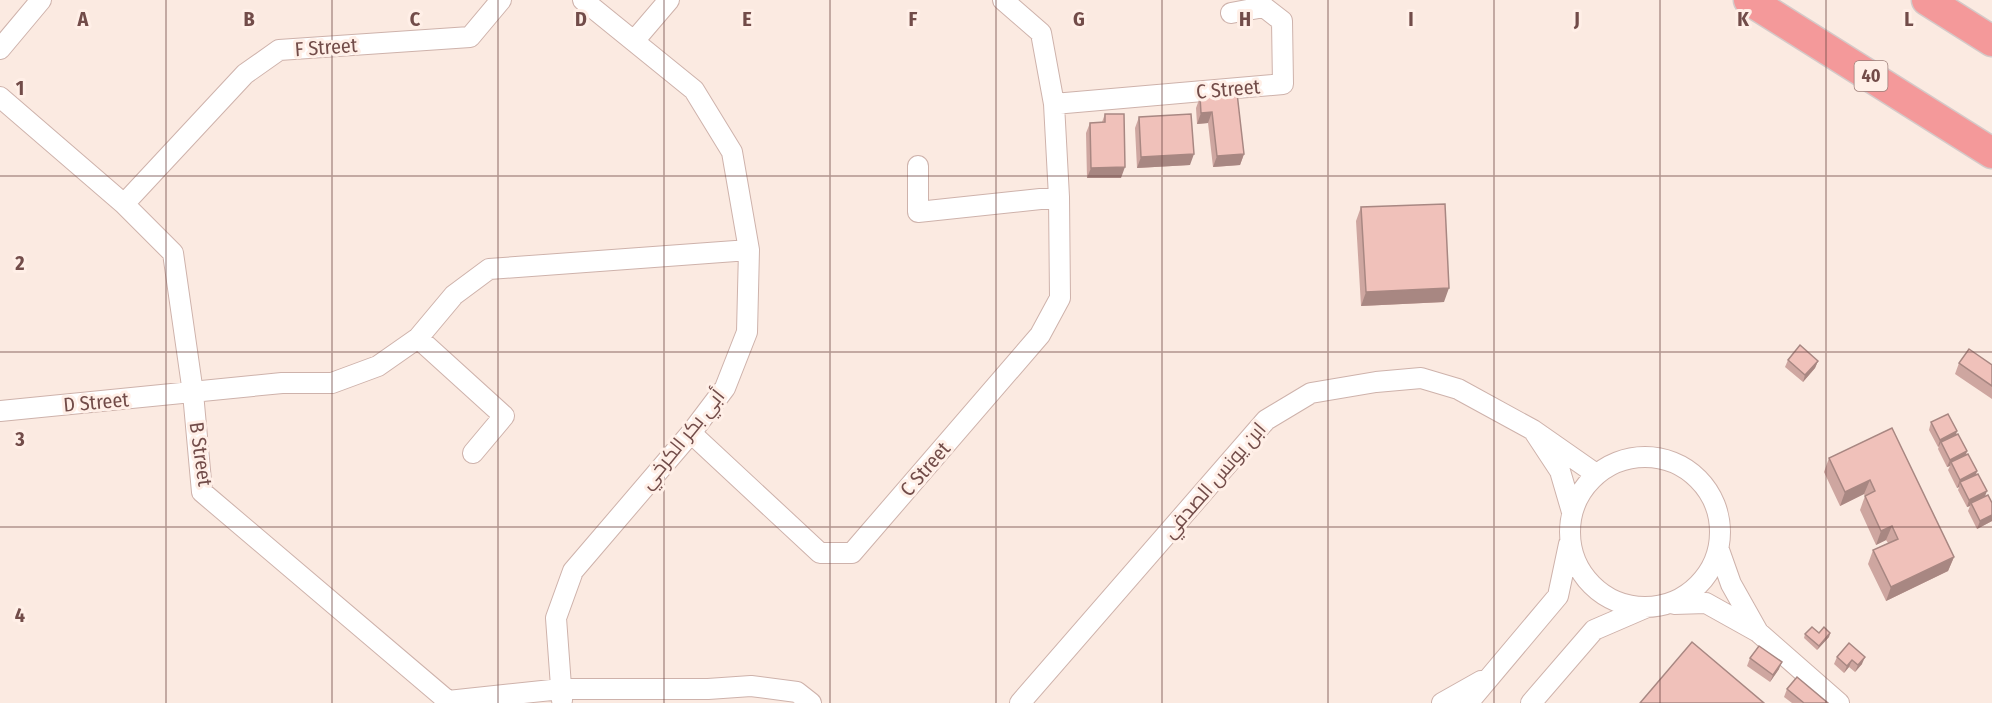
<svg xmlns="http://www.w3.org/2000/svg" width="1992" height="703" font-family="'Fira Sans Condensed',Cairo,sans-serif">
  <rect width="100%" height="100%" fill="#fbeae1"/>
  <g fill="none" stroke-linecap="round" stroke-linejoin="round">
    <g stroke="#ceb2ab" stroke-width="22">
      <path id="minor" d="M634,41l35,-41
        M0,49l41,-49
        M0,97l124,107 49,49 20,140 9,99 246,209 113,-12h147l43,-3 46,6 14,11
        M1054,104l229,-20 -1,-63 -18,-14 -33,6
        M918,166v46l141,-15
        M124,204l121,-130 34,-24 191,-13 31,-37
        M418,338l86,78 -31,37
        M0,411l282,-28h50l46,-17 40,-28 36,-43 35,-26 260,-19
        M691,433l129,120h32l188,-218 20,-37 -1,-101 -5,-93 -13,-71 -38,-33
        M1570 532a75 75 0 1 1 150 0a75 75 0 1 1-150 0Z
        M1572,512l-12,-41 -27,-41 63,44
        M1674,604l32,-1 52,29 -27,-48 -12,-34
        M1758,632l81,71
        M562,700l-6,-82 17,-47 118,-138 34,-45 22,-56 2,-82 -17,-98 -38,-62 -111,-90
        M1020,703l246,-283 45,-27 65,-11 45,-4 37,11 75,41
        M1442,703l39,-22
        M1468,703l90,-107 11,-52
        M1531,703l63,-73 51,-22"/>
    </g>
    <g stroke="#d5c9c8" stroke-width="33">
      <path id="highway" d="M1749,0l243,153
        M1927,0l65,41"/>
    </g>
    <use href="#minor" stroke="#fff" stroke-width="20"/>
    <use href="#highway" stroke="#f4999a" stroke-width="30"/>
  </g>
  <path fill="#cea6a0" d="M1200,97l44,57 -4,11 -27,2 -5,-44 -11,1 -1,-16z
    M1105,114l16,64h-34l-1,-45 4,-10 12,-1z
    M1139,117l51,48 -53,3 -2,-40z
    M1361,207l83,95 -83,4 -5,-85z
    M1788,360l30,1 -3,7 -12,14 -18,-15z
    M1959,363l33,2v34l-37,-25z
    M1931,422l25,12 11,17 -1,4 11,16 -1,4 9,21 7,7v18l-15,8 -9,-18 2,-5 -3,1 -9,-17 1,-3 -2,1 -9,-18 2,-4 -3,1 -9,-18 1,-3 -1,1 -9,-17z
    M1892,428l62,129 -6,14 -62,30 -18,-37 5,-14 15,-7 -2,-3 -10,5 -16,-35 5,-14 -1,-2 -24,12 -16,-34 5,-14z
    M1819,633h11l-1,4 -12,13 -13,-12 1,-4z
    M1849,643l13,21 -7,8 -6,-5 -5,6 -10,-9 3,-7z
    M1750,658l29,11 -9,13 -23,-16z
    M1787,689l41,14h-36l-8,-6z"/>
  <path fill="#a88782" d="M1212,112l-4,11 -11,1 4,-11z
    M1194,154l-4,11 -53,3 4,-11z
    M1244,154l-4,11 -27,2 4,-11z
    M1125,167l-4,11h-34l4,-10z
    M1449,288l-5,14 -83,4 5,-14z
    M1818,361l-3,7 -12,14 2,-7z
    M1957,431l-2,8 -14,3 -2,4 -1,1 2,-7z
    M1967,451l-3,8 -13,3 -1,4 -3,1 3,-7z
    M1977,471l-3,8 -14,3 -1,5 -2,1 3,-8z
    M1870,480l-6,14 -24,12 5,-14z
    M1987,491l-3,8 -13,4 -1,3 -3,1 2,-7z
    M1992,515v6l-15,8 3,-8z
    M1892,526l-6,14 -10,5 5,-14z
    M1954,557l-6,14 -62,30 5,-14z
    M1830,633l-1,4 -12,13 2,-4z
    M1865,657l-3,7 -7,8 3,-7z
    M1852,660l-3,7 -5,6 3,-7z
    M1782,662l-3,7 -9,13 3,-7z"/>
  <path fill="#f0c1ba" stroke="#a88782" stroke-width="1.5" d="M1237,93l7,61 -27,2 -5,-44 -11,1 -1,-16z
    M1105,114h19l1,53 -34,1 -1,-45 15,-1z
    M1191,114l3,40 -53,3 -2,-40z
    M1445,204l4,84 -83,4 -5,-85z
    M1800,345l18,16 -13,14 -17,-15z
    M1969,349l23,16v21l-33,-23z
    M1948,414l9,17 -17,9 -9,-18z
    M1892,428l62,129 -63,30 -18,-37 25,-11 -6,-13 -11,5 -16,-35 10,-5 -5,-11 -25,12 -16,-34z
    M1958,434l9,17 -17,9 -9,-18z
    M1968,454l9,17 -17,9 -9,-18z
    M1978,474l9,17 -18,9 -9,-18z
    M1988,495l4,8v12l-12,6 -9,-18z
    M1812,627l7,6 5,-6 6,6 -11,13 -14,-12z
    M1692,642l72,61h-124z
    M1849,643l16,14 -7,8 -6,-5 -5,6 -10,-9z
    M1759,646l23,16 -9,13 -23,-17z
    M1797,677l31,26h-24l-17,-14z"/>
  <path fill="none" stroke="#724c49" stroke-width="1.5" stroke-opacity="0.55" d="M166,0v703M332,0v703M498,0v703M664,0v703M830,0v703M996,0v703M1162,0v703M1328,0v703M1494,0v703M1660,0v703M1826,0v703M0,176h1992M0,352h1992M0,527h1992"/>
  <g text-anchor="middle" stroke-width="6" stroke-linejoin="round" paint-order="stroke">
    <rect fill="#ffefe7" stroke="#9c7d78" stroke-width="1.5" x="1854.5" y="61" width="33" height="30" rx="4.5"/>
    <g font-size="18" font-weight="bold" fill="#724c49">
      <text x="1871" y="82">40</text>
    </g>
    <g font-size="20" fill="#724c49" stroke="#ffefe7">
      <text transform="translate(326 47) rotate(-4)" y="7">F Street</text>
      <text transform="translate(1228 89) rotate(-5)" y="7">C Street</text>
      <text transform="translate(96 402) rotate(-5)" y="7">D Street</text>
      <text transform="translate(682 439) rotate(-51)" y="7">أبي بكر الكرخي</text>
      <text transform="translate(201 454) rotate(82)" y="7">B Street</text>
      <text transform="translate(925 469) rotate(-49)" y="7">C Street</text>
      <text transform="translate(1214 480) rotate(-49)" y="7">ابن يونس الصدفي</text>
    </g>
  </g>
  <g font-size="20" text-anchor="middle" font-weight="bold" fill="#724c49" stroke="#ffefe7" stroke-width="6" stroke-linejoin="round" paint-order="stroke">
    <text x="83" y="26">A</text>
    <text x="249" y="26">B</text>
    <text x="415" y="26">C</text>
    <text x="581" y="26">D</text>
    <text x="747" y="26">E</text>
    <text x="913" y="26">F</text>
    <text x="1079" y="26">G</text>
    <text x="1245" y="26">H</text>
    <text x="1411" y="26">I</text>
    <text x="1577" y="26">J</text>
    <text x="1743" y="26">K</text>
    <text x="1909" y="26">L</text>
    <text x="20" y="95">1</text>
    <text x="20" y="270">2</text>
    <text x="20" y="446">3</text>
    <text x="20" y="622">4</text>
  </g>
</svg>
